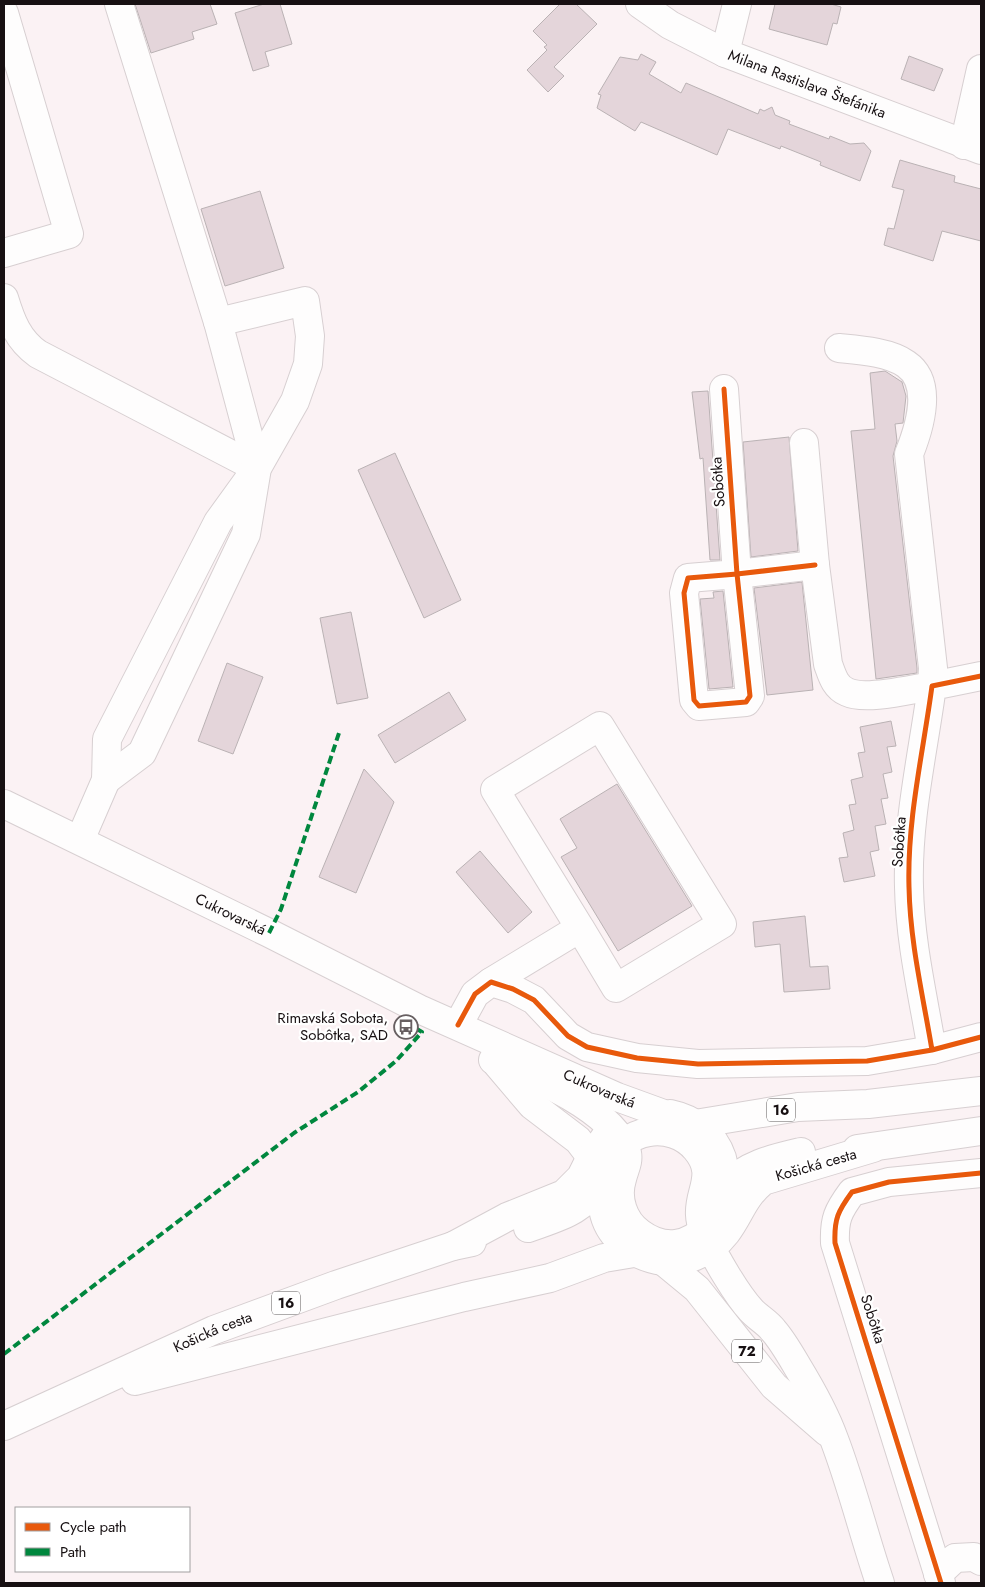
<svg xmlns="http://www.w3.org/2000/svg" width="985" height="1587" font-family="Jost,sans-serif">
  <rect width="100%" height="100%" fill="#fbf2f4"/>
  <path fill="#e4d5da" stroke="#bab2b4" d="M135,4h75l7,20 -25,8 2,7 -43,14z
    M264,4h16l12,40 -27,8 4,14 -16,5 -18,-58z
    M560,4h16l21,20 -43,43 10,9 -16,16 -21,-22 20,-20 -3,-3 3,-2 -14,-14z
    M775,4h56l10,3 -4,17 -4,-1 -6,22 -58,-16z
    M641,54l15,8 -7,12 32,19 5,-10 72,31 2,-5 4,2 8,-4 3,8 15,6 -1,3 40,15 1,-3 20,8 14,-1 7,8 -11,30 -40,-16 1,-3 -40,-16 -1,3 -52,-20 -11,26 -76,-33 -6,9 -38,-23 4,-13 -3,-1 22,-37 18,3z
    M909,56l34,13 -9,22 -33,-12z
    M900,160l55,16 -1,6 27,7v52l-39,-10 -9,30 -49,-16 4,-17 6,1 10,-39 -12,-3z
    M260,191l24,77 -59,18 -24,-77z
    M885,371l17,11 4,14 -3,27 -8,1 2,17 -4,15 24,212v5l-41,6 -25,-248 24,-2 -5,-56z
    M708,391l12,169h-10l-7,-102 -3,1 -8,-67z
    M789,437l9,114 -47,6 -8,-115z
    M395,453l66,147 -37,18 -66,-148z
    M802,582l11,108 -46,5 -13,-107z
    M723,591l10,96 -24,2 -9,-90 14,-1 -1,-6z
    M351,612l17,86 -31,6 -17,-86z
    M227,663l36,14 -30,77 -35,-13z
    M449,692l17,28 -71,43 -17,-28z
    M891,721l5,25 -9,1 5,25 -9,2 5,24 -7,1 5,25 -11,2 4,24 -9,2 5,24 -31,6 -5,-24 9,-1 -5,-24 11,-3 -5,-25 7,-1 -5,-24 12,-3 -5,-24 7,-1 -5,-25z
    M364,769l30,33 -38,91 -37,-16z
    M617,784l75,122 -74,45 -57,-94 16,-9 -17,-29z
    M480,851l52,61 -24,21 -52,-61z
    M805,916l5,51 18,-1 2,23 -46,3 -4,-48 -25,3 -2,-25z"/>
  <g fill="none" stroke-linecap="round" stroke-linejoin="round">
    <g stroke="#d7cfd1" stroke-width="30">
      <g id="minor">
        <path id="s1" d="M640,4l30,21 55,28 256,97"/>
        <path d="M4,13l65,221 -65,19"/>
        <path d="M725,53l12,-49"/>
        <path d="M964,145l17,-76"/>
        <path d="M4,298c7,23 14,42 34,56l219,114"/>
        <path d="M724,389l13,185 -49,4 -4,15 10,107 5,6 47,-4 4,-6 -13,-122 78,-9"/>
        <path d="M804,443l11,122 13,99c4,11 7,23 19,28 19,9 64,-3 85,-6l1,-18 -24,-214c10,-25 25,-71 -3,-90 -17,-12 -47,-14 -67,-16"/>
        <path d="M106,780l36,-27 104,-219 11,-66 38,-67 13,-37 2,-28 -5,-35 -87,21"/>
        <path d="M80,840l26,-60 1,-41 111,-217 39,-54 -39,-146 -99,-318"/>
        <path d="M491,982l89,-54 -85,-138 105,-64 122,198 -106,64 -36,-60"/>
        <path d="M458,1025l17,-31 16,-12 22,7 21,11 34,36 19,11 50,11 61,6 169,-3 65,-11 49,-13"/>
        <path d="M932,1050c-9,-54 -22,-108 -23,-163 -2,-67 14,-134 23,-201l49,-10"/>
        <path d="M938,1574l17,-16 19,-1 7,4"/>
        <path d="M941,1583l-106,-340c-1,-24 3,-32 17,-51l37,-10 92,-9"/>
      </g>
    </g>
    <g stroke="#d7cfd1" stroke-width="30">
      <g id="major">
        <path id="s2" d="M4,804l265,129 150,76 198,88 44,16"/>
        <path d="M493,1060c39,16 121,49 134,93 2,9 -3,17 -5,26 -6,19 1,42 18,54 50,37 97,-25 82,-75 -8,-24 -28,-39 -52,-44"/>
        <path d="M498,1065l34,40 46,35 13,17"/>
        <path d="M695,1124l103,-17 70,-3 113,-13"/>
        <path d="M873,1148l-110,33c-21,18 -22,32 -37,52 -16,21 -44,32 -69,27 -18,-4 -32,-11 -43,-26 -15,-19 -15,-48 -6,-70 15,-36 63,-44 88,-15 22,26 2,42 4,66 0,9 4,17 7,25 9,19 30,55 44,70 6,7 16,12 22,20 9,10 17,24 24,36 14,23 28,48 37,73 18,47 30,97 46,144"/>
        <path d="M857,1149l124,-18"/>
        <path d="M725,1186c23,-22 46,-27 76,-34"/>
        <path d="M528,1228c34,-12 54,-16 75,-48"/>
        <path d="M453,1246l54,-29 57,-23 17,-17 10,-20 17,-24"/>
        <path d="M663,1261l34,28 77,97 53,46"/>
        <path d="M135,1381l329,-84 86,-19 54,-20 30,-5"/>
        <path id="s3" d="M4,1426l210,-96 122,-45 117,-39 19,-4"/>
      </g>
    </g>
    <use href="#minor" stroke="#fefdfd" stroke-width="28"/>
    <use href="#major" stroke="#fefdfd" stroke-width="28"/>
    <path stroke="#00873e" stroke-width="4" stroke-dasharray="8 4" stroke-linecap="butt" d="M269,933l12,-24 58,-176
      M4,1354l290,-221 64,-41 38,-31 26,-29 -12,-7"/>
    <g stroke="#fff" stroke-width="8">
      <path id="cycleway" d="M724,389l13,185 -49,4 -4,15 10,107 5,6 47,-4 4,-6 -13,-122 78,-9
        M458,1025l17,-31 16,-12 22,7 21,11 34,36 19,11 50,11 61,6 169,-3 65,-11 49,-13
        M932,1050c-9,-54 -22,-108 -23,-163 -2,-67 14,-134 23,-201l49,-10
        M941,1583l-106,-340c-1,-24 3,-32 17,-51l37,-10 92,-9"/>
    </g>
    <use href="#cycleway" stroke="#e8590c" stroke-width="5"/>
  </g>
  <defs>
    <g id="bus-ring" transform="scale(1.25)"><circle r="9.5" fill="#fff" stroke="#675f61" stroke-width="1.5"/><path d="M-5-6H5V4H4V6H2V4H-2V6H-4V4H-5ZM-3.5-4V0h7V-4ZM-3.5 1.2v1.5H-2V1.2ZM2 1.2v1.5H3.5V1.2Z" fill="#675f61"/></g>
  </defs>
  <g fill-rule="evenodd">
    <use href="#bus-ring" x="406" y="1027"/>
  </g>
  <g text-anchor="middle" stroke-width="4.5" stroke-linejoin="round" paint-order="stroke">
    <g fill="#fff" stroke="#5d5859" stroke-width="1">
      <rect x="767" y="1098.5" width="28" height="23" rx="4"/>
      <rect x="272" y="1291.5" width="28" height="23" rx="4"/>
      <rect x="732" y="1339.5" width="30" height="23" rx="4"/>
    </g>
    <g font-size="14" font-weight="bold" fill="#171012">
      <text x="781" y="1115">16</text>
      <text x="286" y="1308">16</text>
      <text x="747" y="1356">72</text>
    </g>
    <g font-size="15" fill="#171012" stroke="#fff">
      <text dy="5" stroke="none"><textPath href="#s1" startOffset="186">Milana Rastislava Štefánika</textPath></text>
      <text transform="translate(718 482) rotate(-94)" y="5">Sobôtka</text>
      <text transform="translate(899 842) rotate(-86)" y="5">Sobôtka</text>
      <text dy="5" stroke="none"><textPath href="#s2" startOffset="252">Cukrovarská</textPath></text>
      <text dy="5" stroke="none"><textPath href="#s2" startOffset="660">Cukrovarská</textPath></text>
      <text transform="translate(816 1165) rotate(-16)" y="5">Košická cesta</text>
      <text transform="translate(873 1319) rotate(72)" y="5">Sobôtka</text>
      <text dy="5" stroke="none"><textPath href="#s3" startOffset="229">Košická cesta</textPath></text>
    </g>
    <g font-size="15" fill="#171012" stroke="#fff" text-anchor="end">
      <text x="388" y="1023">Rimavská Sobota,<tspan x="388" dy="17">Sobôtka, SAD</tspan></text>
    </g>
  </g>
  <rect width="985" height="1587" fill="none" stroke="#171012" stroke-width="10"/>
  <rect x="15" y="1507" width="175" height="65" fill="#ffffff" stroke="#a29fa0"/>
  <rect x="25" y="1523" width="25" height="8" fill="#e8590c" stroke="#a29fa0"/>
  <text x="60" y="1532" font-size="15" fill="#171012">Cycle path</text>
  <rect x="25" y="1548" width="25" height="8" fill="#00873e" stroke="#a29fa0"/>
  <text x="60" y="1557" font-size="15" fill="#171012">Path</text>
</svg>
